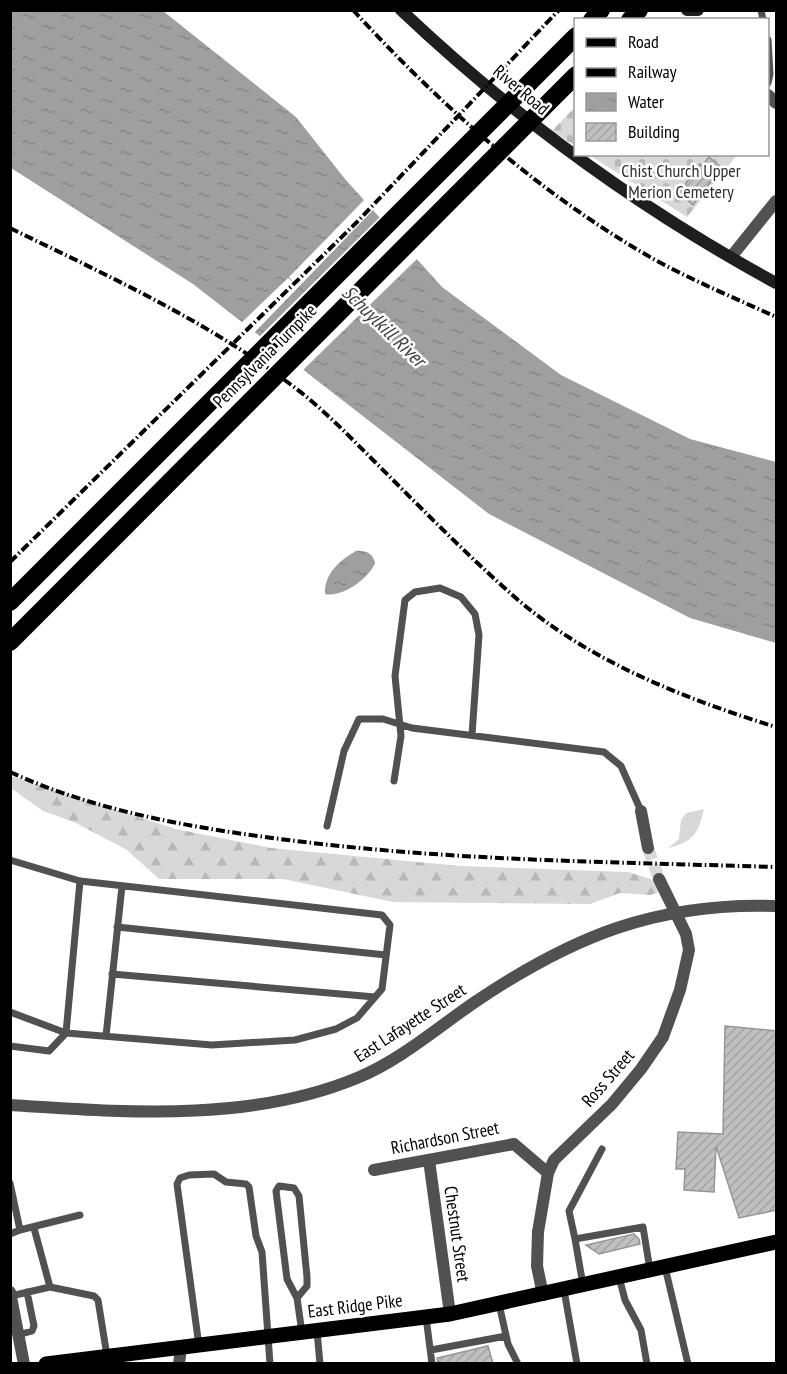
<svg xmlns="http://www.w3.org/2000/svg" width="787" height="1374" font-family="'PT Sans Narrow',sans-serif">
  <defs>
    <pattern id="forest-firs" width="22" height="20" patternUnits="userSpaceOnUse" patternTransform="scale(1.5)"><rect width="22" height="20" fill="#d8d8d8"/><path d="M5 1l3.5 6h-7zM16 11l3.5 6h-7z" fill="#b8b8b8"/></pattern>
    <pattern id="cemetery-stones" width="16" height="16" patternUnits="userSpaceOnUse" patternTransform="scale(1.5)"><rect width="16" height="16" fill="#d8d8d8"/><path d="M2 7V4a2 2 0 0 1 4 0v3zM10 15v-3a2 2 0 0 1 4 0v3z" fill="#b8b8b8"/></pattern>
    <pattern id="water-ripples" width="26" height="14" patternUnits="userSpaceOnUse" patternTransform="scale(1.5)"><rect width="26" height="14" fill="#9f9f9f"/><path d="M2 4q2-2 4 0t4 0M15 11q2-2 4 0t4 0" fill="none" stroke="#878787"/></pattern>
    <pattern id="building-hatch" width="6" height="6" patternUnits="userSpaceOnUse" patternTransform="scale(1.5)"><rect width="6" height="6" fill="#c0c0c0"/><path d="M-1 1l2-2M0 6l6-6M5 7l2-2" fill="none" stroke="#a3a3a3"/></pattern>
  </defs>
  <rect width="100%" height="100%" fill="#fff"/>
  <path fill="#d8d8d8" d="M704,809c-5,24 -12,34 -36,39l11,-9 2,-19 5,-7z"/>
  <path fill="url(#forest-firs)" d="M11,776l165,53 95,19 189,18 168,6 26,8 5,12 -9,3 -30,-2 -30,11 -197,-2 -110,-23h-124l-32,-29 -53,-28 -31,-11 -32,-23z"/>
  <path fill="url(#cemetery-stones)" d="M575,107v39l-23,-15z
    M589,155h148l-50,62z"/>
  <path fill="url(#water-ripples)" d="M10,11h153l133,106 49,62 97,108 119,88 129,64 86,23v181l-86,-25 -201,-104 -296,-230 -182,-116z
    M356,551c9,-1 17,2 19,12 -6,16 -34,35 -50,31 -1,-20 15,-34 31,-43z"/>
  <path fill="#fff" d="M366,198l9,10 -122,126 -13,-10 48,-46 6,5 -5,-6 45,-46 5,5 -5,-5z
    M382,215l37,42 -118,115 -43,-34z"/>
  <path fill="url(#building-hatch)" stroke="#959595" stroke-width="1.5" d="M709,157l13,11 -29,37 -14,-12 21,-29 2,2z
    M725,1026l52,5v179l-38,8 -23,-72 -2,46 -30,-2 1,-21h-9l2,-37 45,2z
    M634,1234l5,5 1,5 -41,10 -13,-9z
    M488,1346l5,18h-55l-1,-6z"/>
  <g fill="none" stroke-linecap="round" stroke-linejoin="round">
    <path stroke="#d9d9d9" stroke-width="12" stroke-dasharray="12 6" stroke-linecap="butt" d="M648,848l11,31"/>
    <path stroke="#515151" stroke-width="7" d="M761,10l2,10
      M768,40l2,34 -2,9
      M394,781l7,-45 -6,-60 10,-76 10,-8 25,-4 21,9 14,17 4,21 -7,100
      M327,826l17,-75 15,-32h24l29,9 192,24 17,14 20,45
      M10,860l70,21 302,34 8,10 -8,64 -25,29 -21,11 -41,11 -83,5 -146,-12 -56,-21
      M117,927l269,28
      M112,974l263,23
      M106,1036l16,-150
      M10,1046l39,5 17,-18 14,-152
      M10,1183l10,47 -10,4
      M34,1228l16,59 44,9 4,4 9,56
      M20,1230l60,-15
      M575,1239l-6,-28 33,-62
      M665,1267l23,97
      M619,1277l6,23 16,30 6,34
      M583,1285l-8,-46 68,-12 7,43
      M564,1290l13,74
      M11,1296l39,-9
      M297,1298l10,-12v-9l-8,-81 -5,-8 -15,-2 -3,5 11,88 10,19 5,35
      M499,1304l9,40 10,20
      M426,1317l6,47
      M317,1331l3,33
      M18,1335l14,-4 2,-5 -7,-34
      M199,1346l-22,-162 3,-6 9,-3 25,-1 12,8 20,2 3,3 7,49 6,16 8,112
      M431,1350l75,-14"/>
    <path stroke="#515151" stroke-width="12" d="M768,95l8,8
      M731,257l45,-56
      M641,811l7,37
      M429,1160l21,154
      M374,1170l140,-26 34,29
      M10,1292l14,72
      M543,1295l-6,-29 1,-34 10,-59 6,-13 58,-56 29,-35 22,-32 17,-47 9,-40 -3,-16 -27,-55
      M179,1364l2,-16"/>
    <path stroke="#515151" stroke-width="12" d="M10,1105c113,7 239,18 347,-27 42,-17 80,-50 118,-76 98,-66 182,-100 301,-96"/>
    <path stroke="#1e1e1e" stroke-width="12" d="M401,10c113,107 239,199 375,273
      M687,10h11"/>
    <path stroke="#000" stroke-width="15" d="M46,1364l404,-50 326,-72"/>
    <path stroke="#000" stroke-width="18" d="M592,20l9,-10
      M630,20l9,-10
      M10,602l566,-566
      M10,642l566,-567"/>
    <path stroke="#000" stroke-width="4" stroke-dasharray="9 3 1.5 3" stroke-linecap="butt" d="M353,10c89,97 189,186 304,251 39,21 80,38 119,56
      M10,228c96,47 195,92 280,156 30,22 56,49 82,75 45,45 90,91 137,133 74,67 173,106 267,135
      M10,562l347,-340 202,-212
      M10,772c90,41 189,57 286,69 160,20 320,21 480,26"/>
  </g>
  <g text-anchor="middle" stroke-width="5" stroke-linejoin="round" paint-order="stroke">
    <g font-size="18" fill="#000" stroke="#fff">
      <text transform="translate(521 90) rotate(40)" y="6">River Road</text>
      <text transform="translate(265 356) rotate(-45)" y="6">Pennsylvania Turnpike</text>
      <text transform="translate(410 1023) rotate(-33)" y="6">East Lafayette Street</text>
      <text transform="translate(608 1078) rotate(-49)" y="6">Ross Street</text>
      <text transform="translate(445 1138) rotate(-11)" y="6">Richardson Street</text>
      <text transform="translate(457 1234) rotate(82)" y="6">Chestnut Street</text>
      <text transform="translate(355 1306) rotate(-7)" y="6">East Ridge Pike</text>
    </g>
    <g font-size="18" fill="#2f2f2f" stroke="#fff">
      <text x="681" y="177">Chist Church Upper<tspan x="681" dy="21">Merion Cemetery</tspan></text>
    </g>
    <g font-size="20" font-style="italic" fill="#404040" stroke="#fff">
      <text transform="translate(384 326) rotate(44)" y="7">Schuylkill River</text>
    </g>
  </g>
  <rect width="787" height="1374" fill="none" stroke="#000000" stroke-width="24"/>
  <rect x="574" y="18" width="195" height="138" fill="#ffffff" stroke="#999999" stroke-width="1.5"/>
  <rect x="586" y="38" width="30" height="9" fill="#000000" stroke="#999999" stroke-width="1.5"/>
  <text x="628" y="48" font-size="18" fill="#000000">Road</text>
  <rect x="586" y="68" width="30" height="9" fill="#000000" stroke="#999999" stroke-width="1.5"/>
  <text x="628" y="78" font-size="18" fill="#000000">Railway</text>
  <rect x="586" y="93" width="30" height="18" fill="url(#water-ripples)" stroke="#999999" stroke-width="1.5"/>
  <text x="628" y="108" font-size="18" fill="#000000">Water</text>
  <rect x="586" y="123" width="30" height="18" fill="url(#building-hatch)" stroke="#999999" stroke-width="1.5"/>
  <text x="628" y="138" font-size="18" fill="#000000">Building</text>
</svg>
